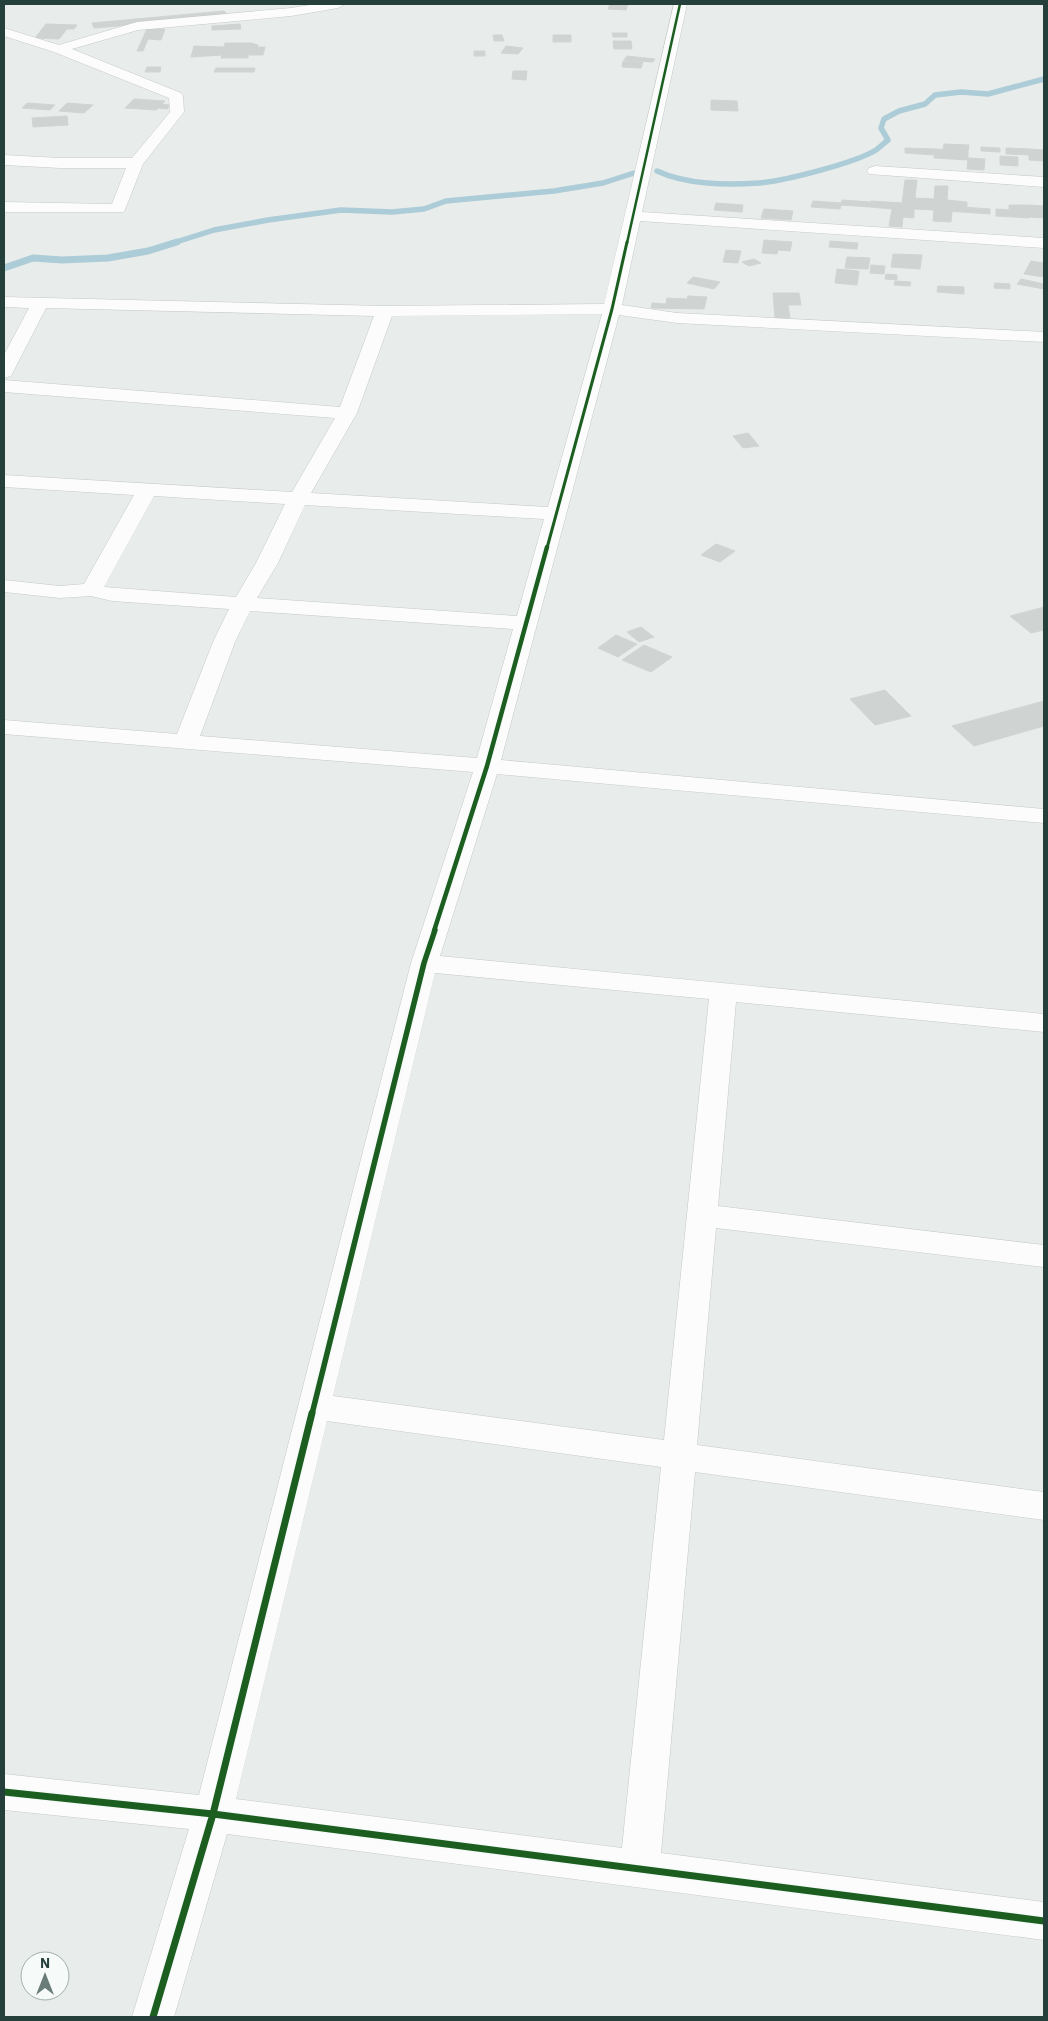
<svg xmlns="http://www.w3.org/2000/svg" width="1048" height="2021" font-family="'IBM Plex Sans',sans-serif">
  <rect width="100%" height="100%" fill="#e8ecea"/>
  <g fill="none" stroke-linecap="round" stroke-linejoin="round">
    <path stroke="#acccd7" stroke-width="5.5" d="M657,171c30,14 69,14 102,12 25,-2 96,-20 117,-33 4,-3 8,-7 12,-10l-7,-12 3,-9 15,-8 26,-7 10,-9 26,-3 27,2 56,-15
      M173,243l41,-13 54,-10 73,-10 51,2 32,-3 22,-8 108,-10 49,-8 31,-10"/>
    <path stroke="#acccd7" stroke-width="7" d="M4,268l29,-10 29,2 46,-2 40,-7 29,-9"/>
  </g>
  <path fill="#cfd3d2" stroke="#d0d5d3" d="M610,4h18l-2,6 -18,-1z
    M224,11l5,6 -135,11 -2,-5z
    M46,24l31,1 -3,4h-7l-8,10 -24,-1z
    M240,24l1,5 -29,1v-4z
    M147,29h18l-4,11 -13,-1 -5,12h-6z
    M612,33h15v4h-14z
    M493,35h9l2,6h-10z
    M553,35h18v7h-18z
    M613,41h18l1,8h-18z
    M225,43h26l7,2 -1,2h8l-2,8h-15v3h-27l1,-3 -31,2 3,-11 30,1z
    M506,46l17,2 -5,6 -17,-1z
    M474,51h11v5h-11z
    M627,56l28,3 -2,3 -29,-2z
    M623,61l20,1 -2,6 -19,-1z
    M147,67h14l-1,5h-15z
    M216,68h39l-1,4h-40z
    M513,71h14l-1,9 -14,-1z
    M134,99l31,2 -3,3 8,1 -3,4 -9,-1 -2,2 -31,-2z
    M711,100l26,1 1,10 -27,-1z
    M27,103l28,2 -5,5 -28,-2z
    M67,103l26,2 -9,8 -25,-2z
    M67,116l1,9 -35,2 -1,-9z
    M944,144l25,1 -1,6 -25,-1z
    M981,147l19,1v4l-19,-1z
    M905,148l30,1v6l-30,-2z
    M1006,148l23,1v6l-23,-1z
    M935,149l33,2v9l-34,-2z
    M1029,149l15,1v6l-15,-1z
    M1029,155l15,1v5l-15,-1z
    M1000,156l18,1v9l-18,-1z
    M968,158l17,1 -1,11 -17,-1z
    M905,180h12l-2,18 19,1 1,-13h13l-1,14 20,2v5l-65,-4z
    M842,200l29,2 -1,5 -29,-2z
    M813,201l29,2 -2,6 -29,-2z
    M871,201l63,4v5l-20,-1v9l-11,-1 -1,10 -13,-1 3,-17 -22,-2z
    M716,203l27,2 -1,7 -28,-2z
    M934,205l56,4v5l-56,-4z
    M1009,205h20v6l-20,-1z
    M1029,205l15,1v6l-15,-1z
    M764,209l29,2 -2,9 -30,-2z
    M996,209l33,2v7l-33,-2z
    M934,210l18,2 -1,10 -18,-1z
    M1029,211l15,1v6l-15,-1z
    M764,240l28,2 -2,9 -12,-1 -1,4 -15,-1z
    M830,241l28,2 -1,6 -28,-2z
    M726,250l15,1 -3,12 -15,-1z
    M893,254l29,1 -2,14 -29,-2z
    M847,257l23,1 -2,11 -23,-1z
    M754,259l7,4 -12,3 -7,-4z
    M1031,261l13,2v14l-20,-3z
    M871,265l14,1 -1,8 -14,-1z
    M837,269l22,2 -2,14 -22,-2z
    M886,274l11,1v5l-12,-1z
    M693,277l27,5 -6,7 -27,-6z
    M1021,279l23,5v5l-27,-5z
    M895,281l16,1 -1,4 -16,-1z
    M995,283l15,1v5l-16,-1z
    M938,286l26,1v7l-27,-2z
    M773,293h26l2,12h-13l2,13h-15z
    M688,296l19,1 -3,12 -53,-1 1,-5 14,1 1,-6 20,1z
    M748,433l11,13 -16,2 -10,-12z
    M716,544l19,7 -15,11 -19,-7z
    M1044,607v23l-13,3 -21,-17z
    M641,627l13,10 -15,5 -12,-10z
    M616,635l21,9 -19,13 -20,-9z
    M644,645l28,12 -21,15 -29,-12z
    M885,690l26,26 -36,9 -25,-26z
    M1044,701v25l-70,20 -22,-20z"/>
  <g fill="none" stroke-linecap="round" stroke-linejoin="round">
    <g stroke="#c5c9c7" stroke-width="1">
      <path id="minor" d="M316,4h29l-7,4 -47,8 -153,14 -66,19 109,44 2,3 1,16 -41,52 -19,48h-120v-10l108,2 14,-36h-66l-56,-3v-10l56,3h72l38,-46 -1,-14 -115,-46 -50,-16v-8l55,17 78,-23 154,-14z
        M674,4h13l-45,208 402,26v10l-404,-27 -18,84 55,8 367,19v10l-367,-19 -58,-8 -118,445 543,49v14l-547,-49 -57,182 604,58v18l-308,-30 -18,204 326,39v22l-328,-39 -19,217 347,47v28l-349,-48 -34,381 383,49v38l-817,-106 -53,183h-42l57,-188 -185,-19v-36l195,21 212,-832 62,-191 -469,-38v-14l173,14 36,-92 16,-33 -117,-8 -21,-5 -31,2 -56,-6v-12l56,6 24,-2 50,-89 -130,-8v-12l288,17 43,-74 -331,-26v-12l336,27 34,-91 -328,-8 -33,64 -2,4 -7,2v-23l25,-47 -25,-1v-10l381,9 219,-2zM602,314l-54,193 -237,-14 46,-80 35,-97zM154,496l131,8 -29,59 -20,34 -132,-10zM305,505l239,14 -27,97 -260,-18 21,-35zM250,611l263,18 -36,129 -277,-22 35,-94zM435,973l274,26 -45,441 -331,-44zM327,1421l334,46 -39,381 -386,-49z
        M875,166l169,11v10l-175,-13 -2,-3 2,-3z"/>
    </g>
    <use href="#minor" fill="#fcfcfc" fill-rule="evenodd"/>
    <g stroke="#f6faf9" stroke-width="4.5">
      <path id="cycleway-far4" d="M627,243l53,-239"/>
    </g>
    <g stroke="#f6faf9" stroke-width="5">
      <path id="cycleway-far3" d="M547,548l65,-239 15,-67"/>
    </g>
    <g stroke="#f6faf9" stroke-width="7">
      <path id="cycleway-far2" d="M434,931l53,-165 60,-219"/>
    </g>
    <g stroke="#f6faf9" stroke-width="9">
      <path id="cycleway-far1" d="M312,1414l112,-451 11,-33"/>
    </g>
    <g stroke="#f6faf9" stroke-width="10">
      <path id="cycleway" d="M4,1792l209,22 831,107
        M153,2017l60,-203 99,-401"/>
    </g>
    <use href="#cycleway-far4" stroke="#1b5e20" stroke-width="2.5"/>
    <use href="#cycleway-far3" stroke="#1b5e20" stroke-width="3"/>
    <use href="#cycleway-far2" stroke="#1b5e20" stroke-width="4.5"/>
    <use href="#cycleway-far1" stroke="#1b5e20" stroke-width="5.5"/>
    <use href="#cycleway" stroke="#1b5e20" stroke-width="7"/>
  </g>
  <rect width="1048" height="2021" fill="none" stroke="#253f3b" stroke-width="10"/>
  <g transform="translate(45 1976)"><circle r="24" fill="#f6faf9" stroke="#a2afad"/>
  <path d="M0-4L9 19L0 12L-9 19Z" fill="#697c78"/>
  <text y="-8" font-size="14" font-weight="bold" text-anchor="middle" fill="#253f3b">N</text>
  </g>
</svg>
